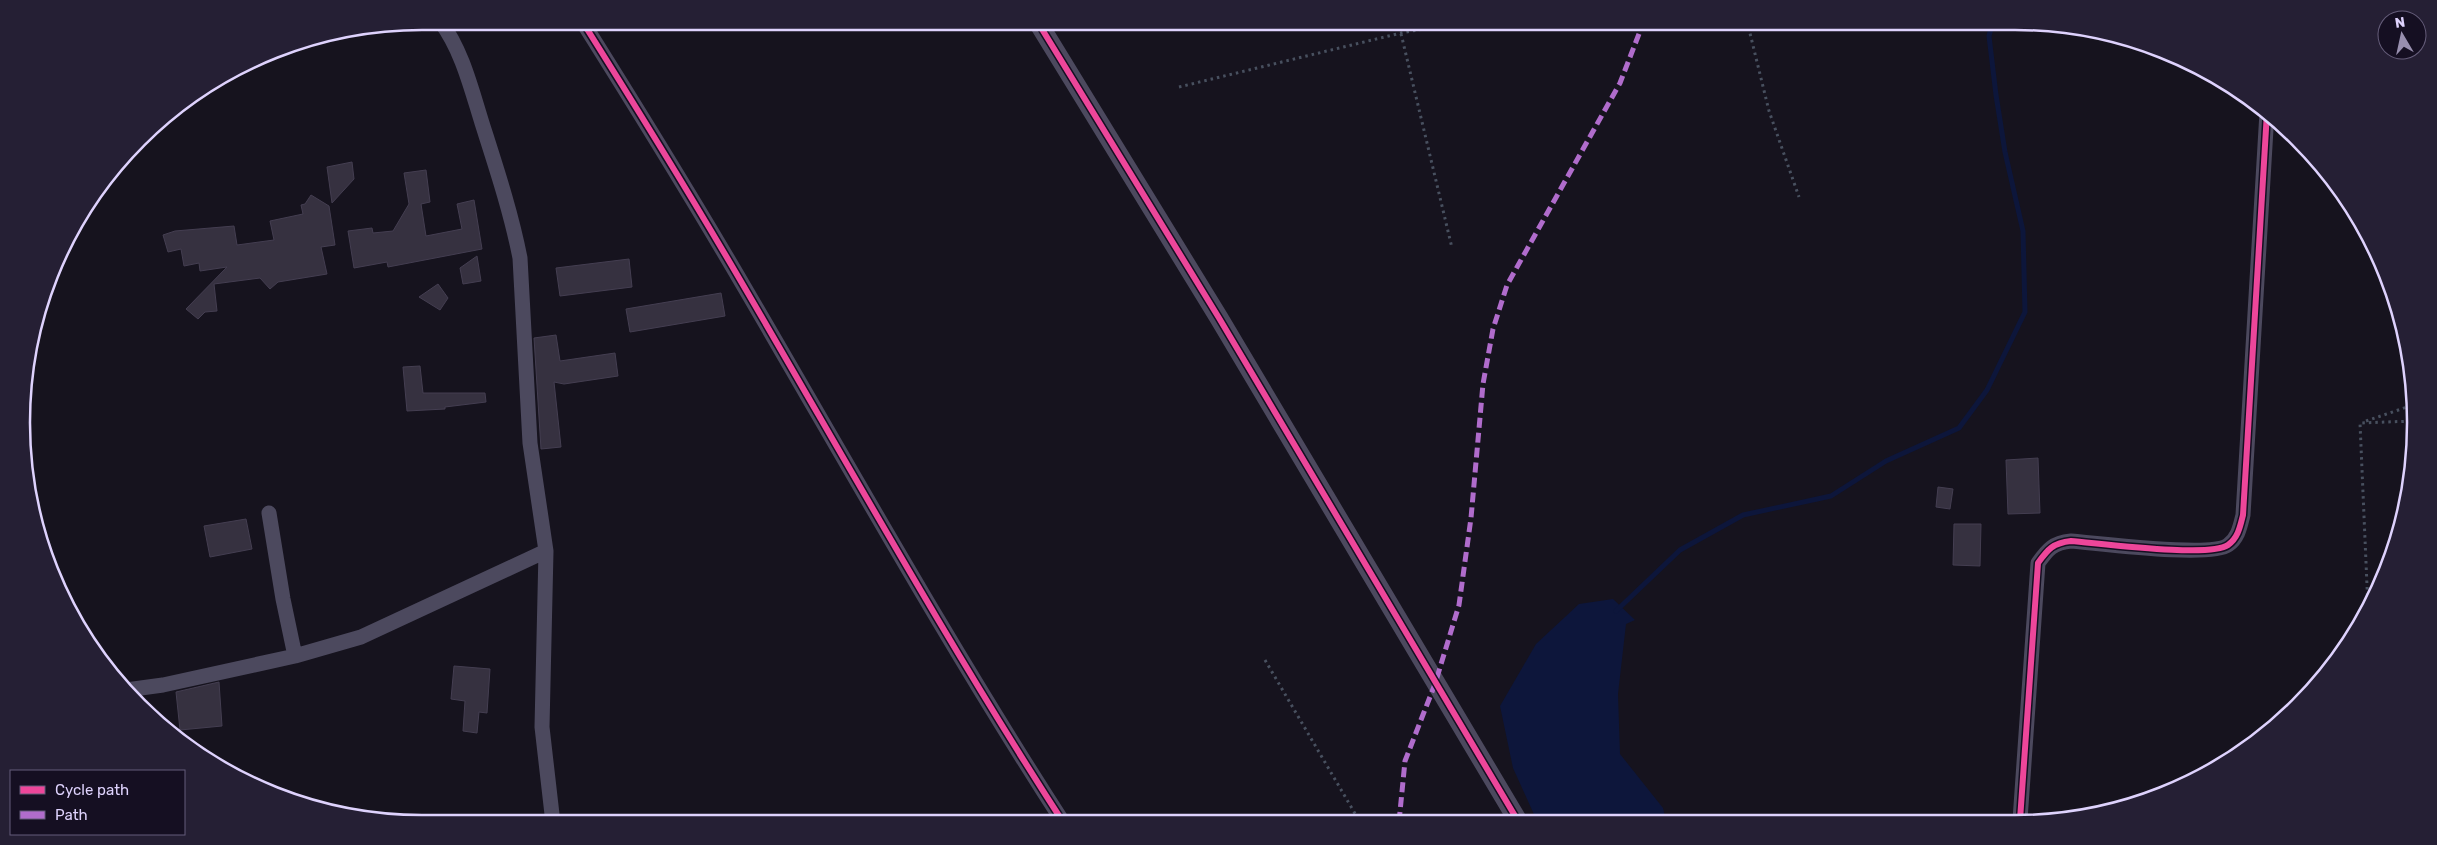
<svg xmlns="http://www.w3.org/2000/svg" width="2437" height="845" font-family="Rubik,sans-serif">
  <rect width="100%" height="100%" fill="#16131e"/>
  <path fill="#0d163b" d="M1613,599l22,21 -9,4 -8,70 2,60 43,54 3,13h-129l-24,-53 -13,-62 36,-62 43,-40z"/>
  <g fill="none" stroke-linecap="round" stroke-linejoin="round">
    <path stroke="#0d163b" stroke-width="5" d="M1616,611l64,-61 63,-35 88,-19 55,-35 73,-33 28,-38 38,-78 -2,-81 -18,-79 -9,-57 -7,-59 4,-15"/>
  </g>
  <path fill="#363140" stroke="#443e51" d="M352,162l2,17 -22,24 -5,-36z
    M426,170l4,32 -9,2 5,32 36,-7 -5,-25 17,-4 8,49 -94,18 -1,-5 -33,6 -6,-37 24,-3 1,5 20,-2 16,-27 -5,-31z
    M311,195l18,11 6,39 -14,2 6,27 -49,8 -8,7 -10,-11 -46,6 3,27 -12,1 -7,7 -12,-10 41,-42 -27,4 -1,-8 -15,3 -3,-17 -13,3 -5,-17 12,-4 59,-5 3,19 37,-5 -4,-19 33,-7 -2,-9 4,-1z
    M477,256l4,25 -18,3 -3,-16z
    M629,259l3,28 -72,9 -4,-28z
    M438,284l10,14 -8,12 -21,-13z
    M721,293l4,23 -95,16 -4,-23z
    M556,335l4,26 55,-8 3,23 -54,8 -10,-2 7,65 -20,2 -7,-111z
    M420,366l3,27h62l1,9 -41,5v2l-38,2 -4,-44z
    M2038,458l2,55 -32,1 -2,-54z
    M1938,487l15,2 -3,20 -14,-2z
    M246,519l6,30 -42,8 -6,-31z
    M1954,524h27l-1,42 -27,-1z
    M454,666l36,3 -3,44 -8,-1 -2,21 -14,-2 2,-30 -14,-2z
    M219,682l3,44 -42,4 -4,-38z"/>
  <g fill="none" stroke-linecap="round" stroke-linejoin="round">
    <path stroke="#48505f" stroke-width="3" stroke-dasharray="2.5 4" stroke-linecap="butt" d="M1398,21l54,227
      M1747,21l22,90 30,86
      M1179,87l222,-54 66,-12
      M2366,421l47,-16
      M2368,609l-8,-186 54,-2
      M1265,660l95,162"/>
    <path stroke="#4c495e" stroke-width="15" d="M440,21c22,29 31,67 42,102 14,44 29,89 38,135l10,185 16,108 -4,176 11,96
      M582,21c56,89 111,178 164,269 104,178 205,359 317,532
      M269,513l14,86 12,57
      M126,690l37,-5 132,-29 66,-19 185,-86
      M2020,820l18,-257c10,-14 15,-20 33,-22 27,2 139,17 157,4 10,-7 12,-18 15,-30l24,-403"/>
    <path stroke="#4c495e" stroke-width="19" d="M1037,21l182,297 299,503"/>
    <path stroke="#b06ccc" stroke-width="5" stroke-dasharray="10 5" stroke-linecap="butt" d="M1399,822l6,-61 30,-77 24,-79 12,-87 12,-134 10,-55 14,-44 113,-202 24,-62"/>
    <g stroke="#150f22" stroke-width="9">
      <path id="cycleway" d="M582,21c56,89 111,178 164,269 104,178 205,359 317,532
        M1037,21l182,297 299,503
        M2020,820l18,-257c10,-14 15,-20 33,-22 27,2 139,17 157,4 10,-7 12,-18 15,-30l24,-403"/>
    </g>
    <use href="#cycleway" stroke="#ed469a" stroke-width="6"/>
  </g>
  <path d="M0 0H2437V845H0ZM422 30H2015A392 392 0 0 1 2407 422V423A392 392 0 0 1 2015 815H422A392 392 0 0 1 30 423V422A392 392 0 0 1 422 30Z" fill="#251f34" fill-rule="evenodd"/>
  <path fill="none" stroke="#ded2fd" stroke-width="2.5" d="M422 30H2015A392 392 0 0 1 2407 422V423A392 392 0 0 1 2015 815H422A392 392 0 0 1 30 423V422A392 392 0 0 1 422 30Z"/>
  <rect x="10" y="770" width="175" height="65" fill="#150f22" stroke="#655d7a"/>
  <rect x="20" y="786" width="25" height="8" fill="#ed469a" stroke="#655d7a"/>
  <text x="55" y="795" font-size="15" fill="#ded2fd">Cycle path</text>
  <rect x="20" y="811" width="25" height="8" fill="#b06ccc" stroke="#655d7a"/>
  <text x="55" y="820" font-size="15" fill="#ded2fd">Path</text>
  <g transform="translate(2402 35) rotate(351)"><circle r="24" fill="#150f22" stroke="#655d7a"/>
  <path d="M0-4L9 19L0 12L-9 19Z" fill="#988faf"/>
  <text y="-8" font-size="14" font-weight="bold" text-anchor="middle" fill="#ded2fd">N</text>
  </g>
</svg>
